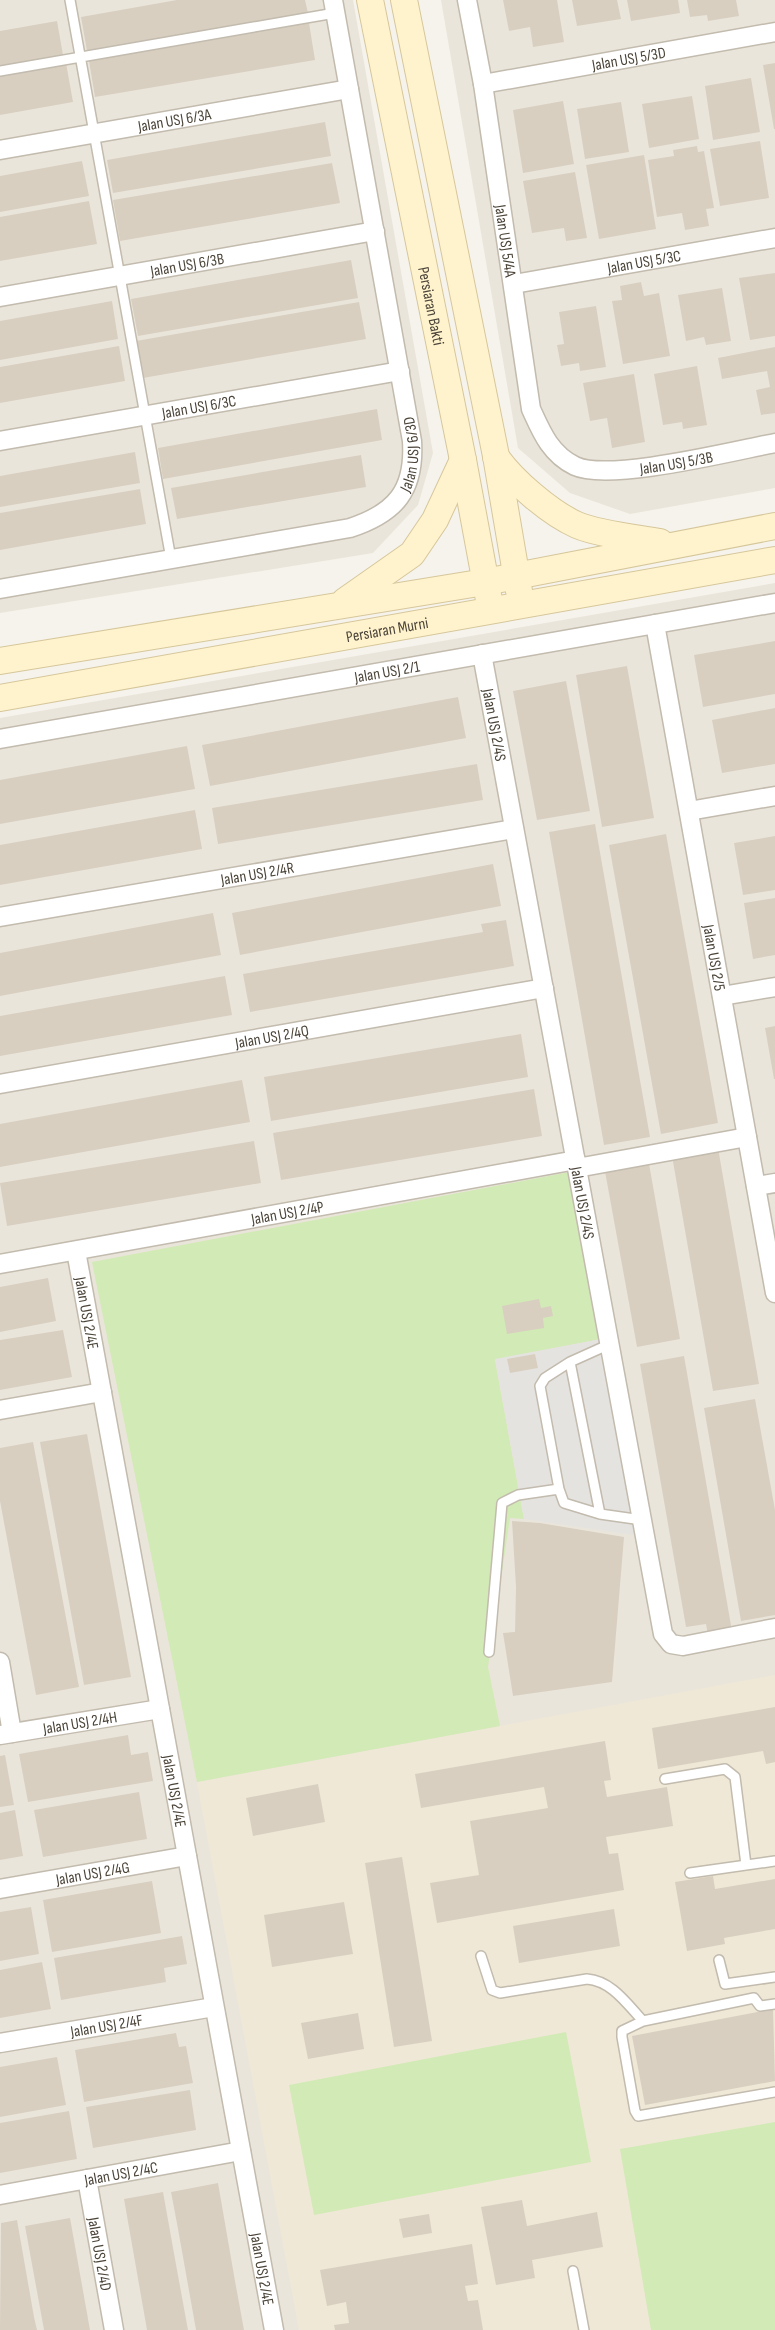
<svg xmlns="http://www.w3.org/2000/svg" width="775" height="2330" font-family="'Sofia Sans Condensed',sans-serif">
  <rect width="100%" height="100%" fill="#f6f3ec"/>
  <path fill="#eae5da" d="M0,0h353l80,453 -15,52 -45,48 -373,60z
    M441,0h334v488l-145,26 -60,-21 -52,-45z
    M775,583v1747h-775v-1612z"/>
  <path fill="#efe8d6" d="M775,1675v655h-476l-102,-548z"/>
  <path fill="#d2eab5" d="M570,1172l31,167 -106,21 29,159 -14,-1 -22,149 12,59 -303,56 -105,-520z
    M566,2032l25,130 -277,53 -25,-130z
    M775,2122v208h-124l-31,-181z"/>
  <path fill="#e5e3e0" d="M601,1339l39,197 -116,-17 -29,-160z"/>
  <path fill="#d8cfc1" d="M177,0h128l3,13 -221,38 -6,-34z
    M503,0h54l7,42 -31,5 -3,-20 -21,4z
    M572,0h45l4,19 -44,7z
    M627,0h51l2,13 -49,8z
    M687,0h49l3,16 -31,5 -1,-6 -17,2z
    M57,21l6,34 -63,12v-36z
    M309,23l6,37 -220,37 -6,-36z
    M66,63l7,39 -73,13v-39z
    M775,63v66h-1l-11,-64z
    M751,78l9,54 -47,8 -8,-54z
    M692,96l7,43 -50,9 -7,-44z
    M563,101l11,63 -51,9 -10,-63z
    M621,102l8,50 -44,7 -8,-50z
    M325,122l6,34 -218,37 -6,-33z
    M760,141l9,57 -49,8 -10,-57z
    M697,146l1,6 6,-1 10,57 -8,1 3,17 -24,4 -3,-17 -25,4 -9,-57 26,-4 -1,-6z
    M644,155l12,74 -57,10 -13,-74z
    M82,161l7,35 -89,16v-36z
    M332,163l8,40 -220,38 -7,-41z
    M575,172l12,66 -21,3 -2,-13 -32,5 -9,-52z
    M89,201l8,43 -97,17v-44z
    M351,260l7,38 -220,38 -7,-37z
    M775,273v63l-25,4 -11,-62z
    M641,282l3,14 15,-3 11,63 -47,8 -11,-63 10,-1 -2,-14z
    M722,288l9,53 -25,4 -2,-8 -18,4 -8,-46z
    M112,301l6,38 -118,21v-39z
    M359,302l7,37 -223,39 -7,-37z
    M596,306l10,61 -26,4 -1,-8 -18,3 -4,-21 7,-1 -5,-32z
    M119,346l6,35 -125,22v-36z
    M775,347v66l-14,2 -5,-25 14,-3 -3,-16 -45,8 -4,-21z
    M697,366l10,59 -24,4 -1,-7 -19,3 -9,-51z
    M634,374l11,68 -33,6 -5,-30 -17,3 -7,-38z
    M377,409l5,31 -219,39 -5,-31z
    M135,452l5,31 -140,24v-31z
    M361,455l5,32 -189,32 -6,-31z
    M140,489l6,35 -146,26v-37z
    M775,641v53l-72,13 -9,-52z
    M627,666l27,152 -52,9 -26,-152z
    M566,681l24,130 -53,9 -24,-129z
    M458,697l8,41 -256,48 -8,-41z
    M775,708v56l-53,9 -10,-53z
    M187,746l8,43 -195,35v-44z
    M477,764l6,36 -265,44 -6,-36z
    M195,810l7,39 -202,36v-40z
    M595,824l55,313 -46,8 -55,-313z
    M666,834l52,289 -57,11 -52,-289z
    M775,836v54l-32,5 -9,-52z
    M493,864l8,42 -261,49 -8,-42z
    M775,898v57l-22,4 -9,-56z
    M213,913l8,42 -221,41v-43z
    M506,920l8,46 -264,46 -7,-38 240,-42 -2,-8z
    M225,976l7,39 -232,41v-40z
    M775,1026v53h-1l-9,-51z
    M521,1034l7,43 -257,44 -7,-44z
    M242,1080l8,42 -250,45v-43z
    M534,1089l8,47 -261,44 -8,-47z
    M254,1141l7,42 -254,43 -7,-43z
    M718,1148l41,236 -46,7 -41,-235z
    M648,1158l32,181 -43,8 -33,-181z
    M48,1278l8,43 -56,11v-45z
    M539,1299l2,9 10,-2 2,10 -10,2 1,10 -37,6 -5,-28z
    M63,1330l9,47 -72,13v-50z
    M535,1354l3,14 -28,5 -3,-14z
    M684,1356l48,275 -24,4 -2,-11 -20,3 -46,-263z
    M755,1399l20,111v105l-34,6 -37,-213z
    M87,1434l44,243 -47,8 -44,-243z
    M33,1442l46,245 -43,8 -36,-194v-53z
    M512,1521l28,2 84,14 -12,145 -99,14 -10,-63 12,-1 1,-45z
    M775,1707v55l-9,2 -3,-13 -105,18 -6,-41z
    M128,1735l3,20 17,-3 5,29 -125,21 -9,-48z
    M605,1741l6,39 -7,1 3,16 60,-10 6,39 -67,11 3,17 9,-1 6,37 -187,33 -7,-40 49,-8 -9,-54 78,-13 -4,-21 -123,21 -6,-34z
    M5,1755l9,50 -14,2v-51z
    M318,1784l7,38 -72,14 -7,-38z
    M139,1792l8,47 -104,18 -9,-47z
    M15,1810l8,46 -23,4v-47z
    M402,1857l30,184 -38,6 -29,-184z
    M713,1876l2,13 60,-10v50l-51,9 1,6 -38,7 -12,-69z
    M152,1881l9,52 -109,19 -9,-52z
    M344,1902l9,52 -81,13 -8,-52z
    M31,1907l8,47 -39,7v-49z
    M614,1909l6,37 -101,17 -6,-37z
    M182,1936l5,28 -23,4 2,14 -105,18 -7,-42z
    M42,1962l9,47 -51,9v-48z
    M773,2009l2,72 -130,24 -13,-69z
    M358,2013l6,36 -56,10 -7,-36z
    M176,2033l3,14 7,-1 7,37 -109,19 -9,-52z
    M57,2057l9,48 -66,12v-50z
    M190,2090l6,40 -103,18 -7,-41z
    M69,2111l8,48 -77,14v-50z
    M218,2183l17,98 9,49h-48l-18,-101 -7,-37z
    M163,2192l14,78 11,60h-41l-13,-74 -10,-57z
    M522,2200l5,26 70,-14 6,35 -71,13 3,18 -39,7 -15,-78z
    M429,2214l3,19 -29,5 -4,-19z
    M70,2218l20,112h-46l-19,-104z
    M17,2220l17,97 3,13h-37l1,-107z
    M472,2244l6,40 -13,2 3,15 10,-1 5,30h-148l-1,-5 15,-2 -3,-21 -19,4 -7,-36z"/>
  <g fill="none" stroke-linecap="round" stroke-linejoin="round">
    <g stroke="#c2bbae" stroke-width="12">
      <path id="lane" d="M70,0l101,559
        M0,71l335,-58
        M610,1344l-40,18 30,152 42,6
        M570,1362l-25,16 -5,8 19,103 5,14 36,11
        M489,1652l13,-149 16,-8 41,-6
        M665,1779l60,-10 10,8 11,88
        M690,1873l85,-12
        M481,1956l11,34 8,3 87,-14c25,2 40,25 56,42l-21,10v6l13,74 3,5 137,-24
        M719,1960l6,24 50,-7
        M643,2021l111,-23 6,8 15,-2
        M573,2271l11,59"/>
    </g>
    <g stroke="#c2bbae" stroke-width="21">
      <g id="street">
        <path id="s1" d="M467,0l16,84 48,325c10,22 19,45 44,57 34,16 158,-15 200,-23"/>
        <path id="s2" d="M483,84l292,-52"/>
        <path id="s3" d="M0,150l349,-61"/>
        <path id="s4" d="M514,284l261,-46"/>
        <path id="s5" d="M0,297l375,-66"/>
        <path id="s6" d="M0,441l400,-70"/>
        <path id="s7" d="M0,589l350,-61c46,-15 65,-38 62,-87l-79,-441"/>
        <path id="s8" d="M655,624l120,669"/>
        <path id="s9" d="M482,654l181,980 8,10 12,2 92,-18"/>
        <path id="s10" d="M0,739l775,-136"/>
        <path d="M689,811l86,-15"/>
        <path id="s11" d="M0,917l514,-88"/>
        <path d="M722,996l53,-9"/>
        <path id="s12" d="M0,1084l544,-96"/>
        <path d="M577,1168l170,-31"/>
        <path d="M756,1186l19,-3"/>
        <path id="s13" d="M76,1251l198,1079"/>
        <path id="s14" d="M0,1264l576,-104"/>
        <path d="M0,1410l102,-18"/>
        <path d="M0,1662l12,71"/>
        <path id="s15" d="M0,1735l160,-26"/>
        <path id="s16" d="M0,1889l187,-33"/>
        <path id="s17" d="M0,2043l214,-36"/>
        <path id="s18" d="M87,2179l27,151"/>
        <path id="s19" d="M0,2195l241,-44"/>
      </g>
    </g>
    <g stroke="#d6c79b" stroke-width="28">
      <g id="secondary">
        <path id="s20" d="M370,0l93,460 26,140"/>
        <path d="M404,0l92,456 23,135"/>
        <path d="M496,457c17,24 54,56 81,68 21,9 60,13 83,17"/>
        <path d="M345,601l67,-47 23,-34 28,-60"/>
        <path d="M0,661l485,-79 290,-56"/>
        <path id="s21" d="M0,698l775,-138"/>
      </g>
    </g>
    <use href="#lane" stroke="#fff" stroke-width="9"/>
    <use href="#street" stroke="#fff" stroke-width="18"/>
    <use href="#secondary" stroke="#fff3cd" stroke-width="26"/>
  </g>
  <g text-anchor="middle" stroke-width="4.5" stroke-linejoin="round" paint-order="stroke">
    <g font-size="16" fill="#4b4439" stroke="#fff">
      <text dy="6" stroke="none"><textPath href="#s2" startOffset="148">Jalan USJ 5/3D</textPath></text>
      <text dy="6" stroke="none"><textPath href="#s3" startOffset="177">Jalan USJ 6/3A</textPath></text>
      <text dy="6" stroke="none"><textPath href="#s1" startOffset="244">Jalan USJ 5/4A</textPath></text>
      <text dy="6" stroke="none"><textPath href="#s4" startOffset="132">Jalan USJ 5/3C</textPath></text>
      <text dy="6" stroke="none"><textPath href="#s5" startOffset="190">Jalan USJ 6/3B</textPath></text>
      <text dy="6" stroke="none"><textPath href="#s20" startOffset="312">Persiaran Bakti</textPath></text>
      <text dy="6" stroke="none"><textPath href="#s6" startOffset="202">Jalan USJ 6/3C</textPath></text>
      <text dy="6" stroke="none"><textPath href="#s7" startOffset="460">Jalan USJ 6/3D</textPath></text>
      <text dy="6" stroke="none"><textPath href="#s1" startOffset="590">Jalan USJ 5/3B</textPath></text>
      <text dy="6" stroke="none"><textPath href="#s21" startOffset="393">Persiaran Murni</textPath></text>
      <text dy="6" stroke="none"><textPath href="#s10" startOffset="393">Jalan USJ 2/1</textPath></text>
      <text dy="6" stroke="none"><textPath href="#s9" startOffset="72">Jalan USJ 2/4S</textPath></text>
      <text dy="6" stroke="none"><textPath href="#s11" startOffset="261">Jalan USJ 2/4R</textPath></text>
      <text dy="6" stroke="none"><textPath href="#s8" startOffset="339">Jalan USJ 2/5</textPath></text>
      <text dy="6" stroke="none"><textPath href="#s12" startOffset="276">Jalan USJ 2/4Q</textPath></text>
      <text dy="6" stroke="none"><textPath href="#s9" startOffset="558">Jalan USJ 2/4S</textPath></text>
      <text dy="6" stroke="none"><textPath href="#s14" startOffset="292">Jalan USJ 2/4P</textPath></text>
      <text dy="6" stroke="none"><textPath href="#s13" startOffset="63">Jalan USJ 2/4E</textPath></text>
      <text dy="6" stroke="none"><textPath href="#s15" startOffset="81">Jalan USJ 2/4H</textPath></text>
      <text dy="6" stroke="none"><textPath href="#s13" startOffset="549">Jalan USJ 2/4E</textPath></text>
      <text dy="6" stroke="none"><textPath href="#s16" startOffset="94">Jalan USJ 2/4G</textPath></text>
      <text dy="6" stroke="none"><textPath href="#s17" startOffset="108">Jalan USJ 2/4F</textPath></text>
      <text dy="6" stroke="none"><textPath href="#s19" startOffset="123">Jalan USJ 2/4C</textPath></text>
      <text dy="6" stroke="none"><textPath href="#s18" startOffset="76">Jalan USJ 2/4D</textPath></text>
      <text dy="6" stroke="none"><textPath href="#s13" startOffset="1035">Jalan USJ 2/4E</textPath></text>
    </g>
  </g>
</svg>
